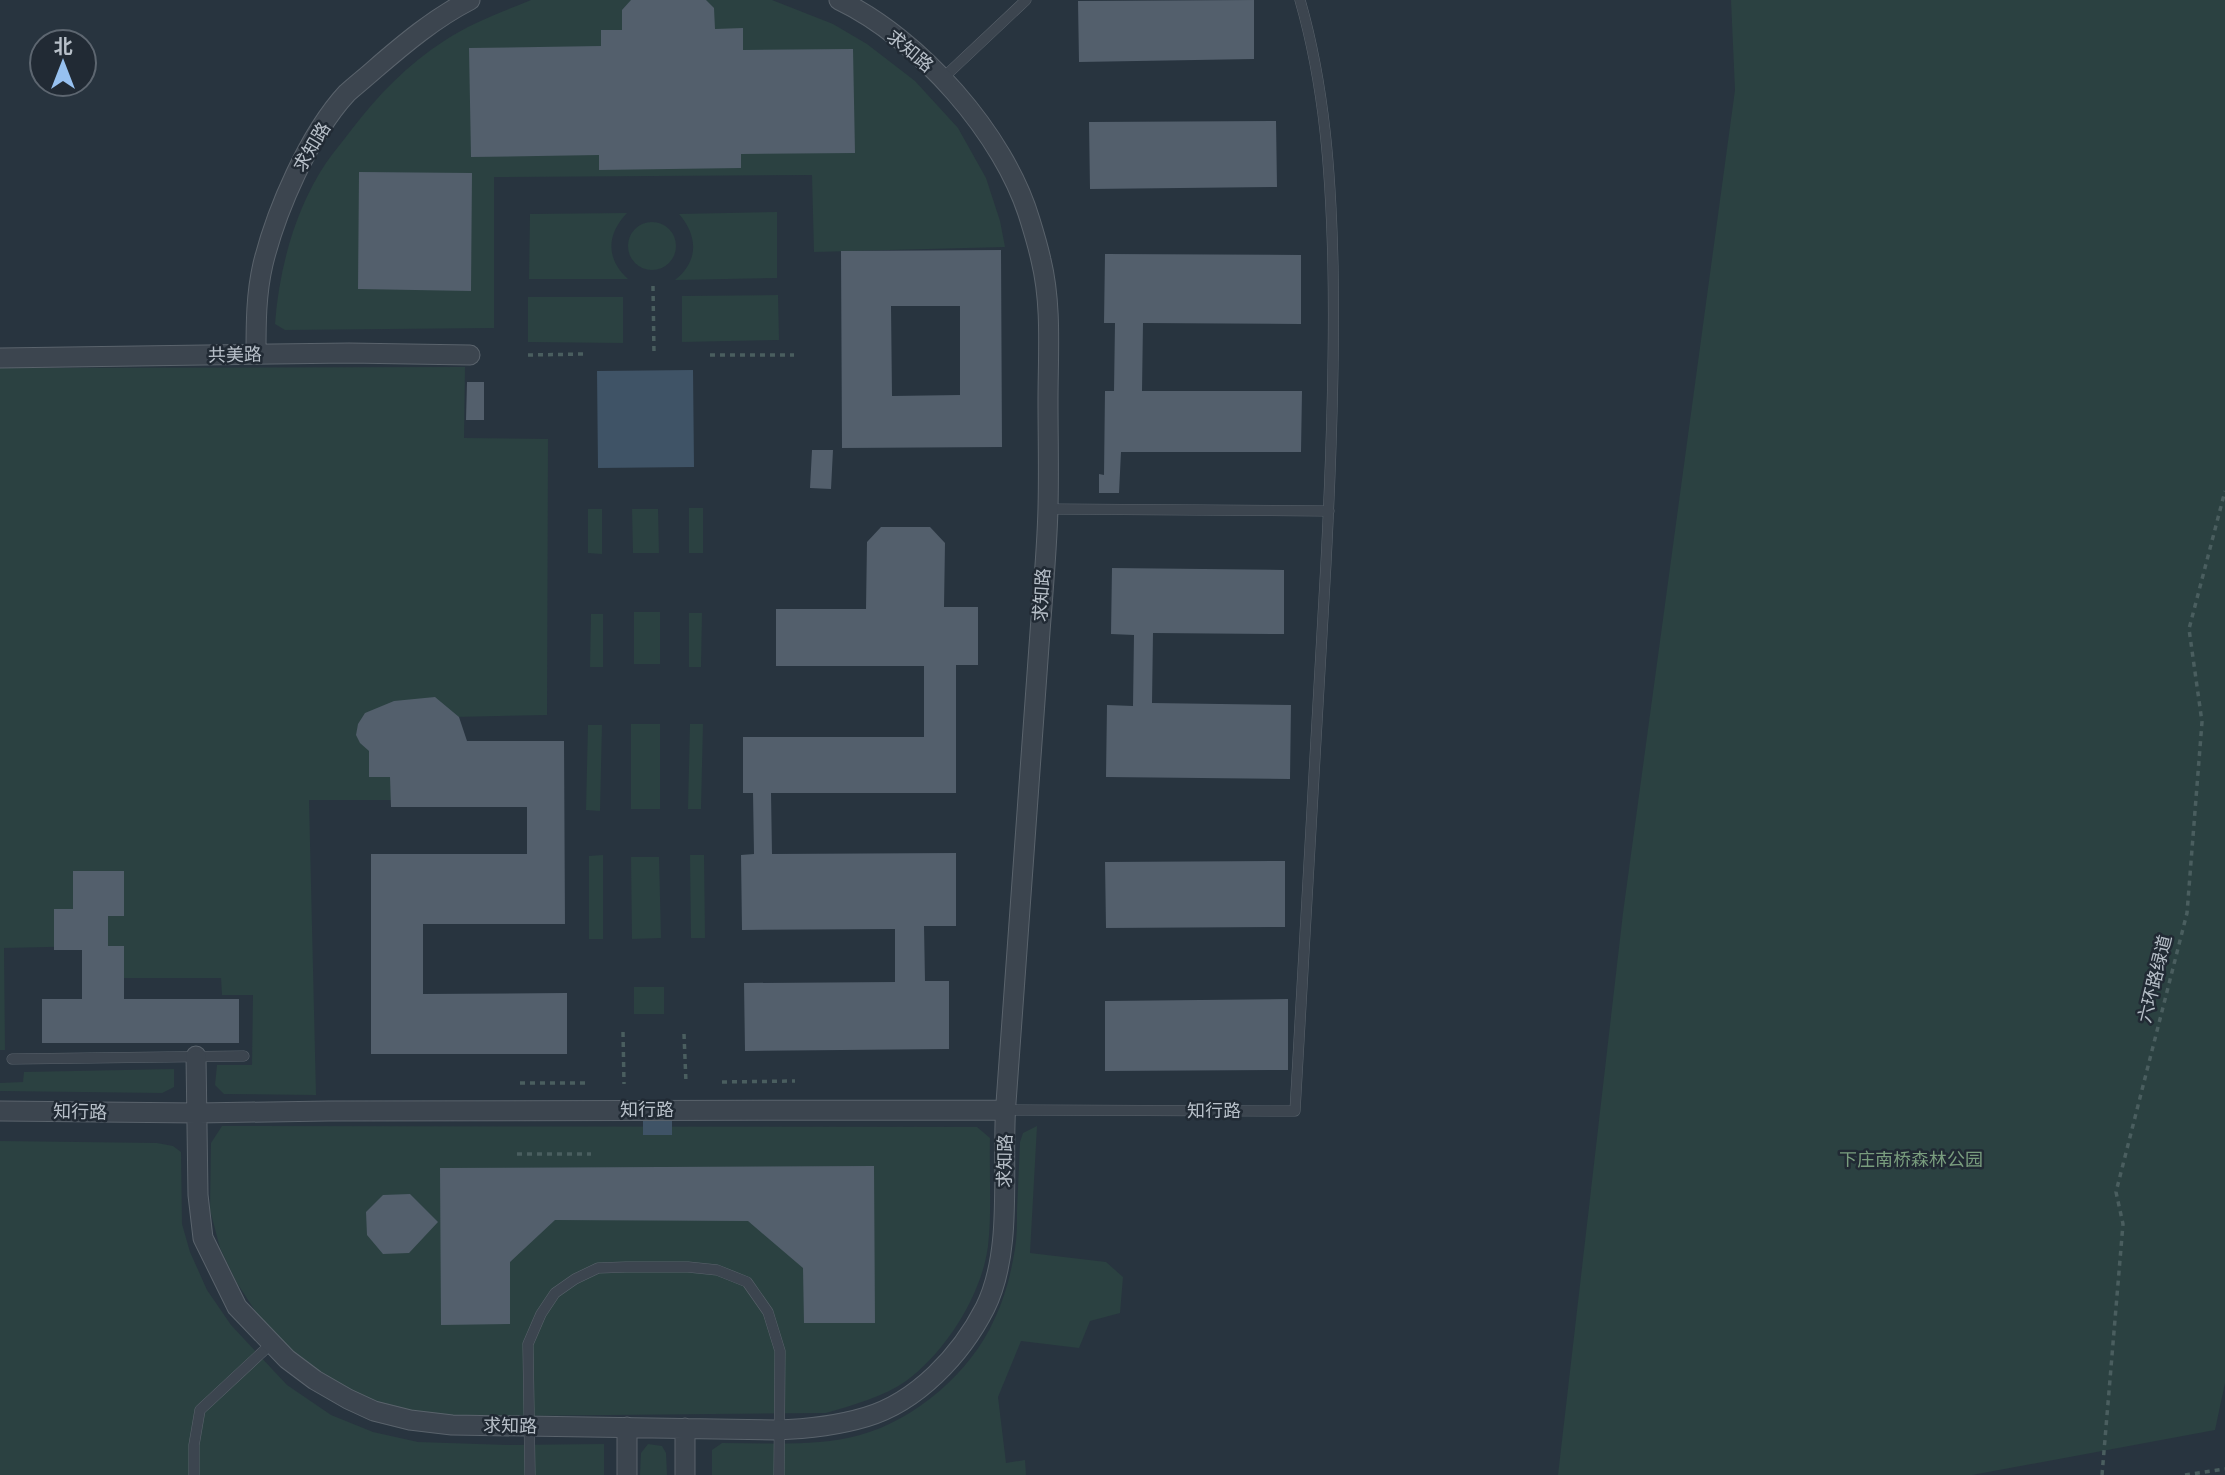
<svg xmlns="http://www.w3.org/2000/svg" width="2225" height="1475" font-family="Rubik,'Noto Sans SC',sans-serif">
  <rect width="100%" height="100%" fill="#28343f"/>
  <path fill="#2b4141" d="M531,0h241l61,24 34,20 48,37 43,47 28,50 14,43 5,26 -191,5 -2,-77 -318,2v151l-209,2 -10,-6c4,-55 20,-115 51,-161 8,-12 18,-23 26,-34 26,-34 56,-65 92,-88 27,-18 58,-29 87,-41z
    M1731,0h494v1383l-10,47 -243,45h-414l65,-562 112,-823z
    M777,212v66l-102,2c24,-19 23,-44 4,-66z
    M627,213c-21,22 -21,46 1,66h-99l1,-65z
    M628 246a24 24 0 1 1 48 0a24 24 0 1 1-48 0Z
    M778,295l1,45 -97,2v-46z
    M528,297h95v46l-95,-1z
    M465,367l-1,71 84,1 -1,276 -140,3 -2,82h-96l7,295 -92,-1 -9,-9 2,-20h35l1,-70h-31l-1,-17h-116l-14,-32 -87,2 1,102h-5v-682z
    M689,508h14v45h-14z
    M588,509h14v45l-14,-1z
    M632,509h26l1,44h-26z
    M634,612h26v52h-26z
    M689,613h13l-1,54h-12z
    M591,614h12v53h-13z
    M631,724h29v85h-29z
    M690,724h13l-2,85h-13z
    M588,725h14l-2,86 -14,-1z
    M603,855v84h-14v-83z
    M690,855h14l1,83h-14z
    M631,857h28l2,81 -29,1z
    M634,987h30v27h-30z
    M174,1069v18l-12,6 -162,-2v-8l23,-1 1,-10z
    M222,1126l755,1 13,11c-1,35 2,74 -2,108 -6,48 -42,106 -82,135 -23,16 -53,24 -80,32l-414,4 -64,-23 -54,-38 -33,-36 -24,-37 -17,-35 -10,-38 1,-67z
    M1037,1126l-7,127 76,9 17,15 -3,36 -30,8 -11,27 -58,-7 -23,56 8,66 19,-3 1,15h-314v-25l10,-7c45,0 94,4 138,-8 55,-15 111,-63 134,-115 11,-22 17,-47 21,-71 2,-12 2,-25 2,-38 1,-23 2,-46 3,-69l3,-9z
    M0,1141l157,2 16,3 8,6 1,72 8,28 17,38 24,35 56,60 44,30 42,17 45,10 90,3 96,-1v31h-604z
    M648,1444l14,2 4,7 1,22h-27l1,-22z"/>
  <path fill="#3f5366" d="M693,370l1,97 -96,1 -1,-97z
    M643,1100h29v35h-29z"/>
  <path fill="#535f6c" fill-rule="evenodd" d="M631,0h75l8,8 1,21 28,-1v22l110,-1 2,104 -114,1v14l-142,2v-15l-128,2 -2,-109 132,-2v-16h21v-20z
    M1254,0v59l-175,3 -1,-61z
    M1276,121l1,66 -187,2 -1,-67z
    M359,172l113,1 -1,118 -113,-2z
    M1001,250l1,197 -160,1 -1,-197zM891,306h69v89l-68,1z
    M1105,254l196,1v69l-158,-1 -1,68h160l-1,61h-180l-2,41h-20v-19l5,1 1,-84h9l1,-68h-11z
    M467,382h17v38h-18z
    M812,450h21l-2,39 -21,-1z
    M881,527h49l15,16 -1,64h34v58h-22v128h-185l1,61 184,-1v73h-32l1,55h24v68l-204,2 -1,-68 151,-1v-53l-153,1 -1,-75 13,-1 -1,-61h-10v-56h181v-71h-148v-57h90l1,-67z
    M1112,568l172,2v64l-131,-1 -1,70 139,2 -1,74 -184,-2 1,-72 26,1 1,-71 -23,-1z
    M435,697l24,20 8,24h97l1,183h-142v70l144,-1v61h-196v-200h156v-47h-136l-1,-30h-21v-26l-9,-8 -4,-8 2,-11 7,-11 29,-12z
    M1285,861v66l-179,1 -1,-66z
    M73,871h51v45h-16v30h16v53h115v44h-197v-44h40v-49h-28v-41h19z
    M1288,999v71l-183,1v-70z
    M874,1166l1,157h-71l-1,-55 -55,-47 -193,-1 -45,42v62l-69,1 -1,-157z
    M410,1194l28,28 -29,31 -26,1 -16,-19 -1,-23 17,-17z"/>
  <g fill="none" stroke-linecap="round" stroke-linejoin="round">
    <g stroke="#5a636c" stroke-width="11">
      <path id="lane" d="M942,79l84,-79
        M1048,509l281,2
        M12,1059l232,-3
        M1005,1110l290,1c11,-183 22,-366 31,-548 5,-99 9,-198 7,-297 -2,-90 -8,-179 -33,-266
        M194,1475v-30l6,-35 72,-67
        M530,1475l-2,-131 13,-30 14,-21 20,-14 23,-11 28,-1h62l29,3 30,12 21,30 12,39 -1,124"/>
    </g>
    <g stroke="#5a636c" stroke-width="21">
      <path id="street" d="M256,354c0,-30 0,-60 7,-90 13,-53 46,-130 84,-171 9,-8 19,-16 28,-24 30,-26 60,-51 95,-69
        M0,358l349,-5 121,2
        M196,1056l2,139 5,43 34,69 50,52 28,21 33,19 26,12 36,9 42,5 324,5c31,-1 60,-4 90,-13 51,-15 95,-62 119,-109 29,-58 16,-142 21,-205 12,-157 23,-314 34,-471 3,-41 7,-83 8,-124 1,-36 0,-72 0,-108 0,-46 4,-95 -7,-140 -3,-14 -7,-27 -11,-40 -25,-85 -111,-182 -191,-220
        M0,1111l198,2 131,-2 676,-1
        M685,1428v47
        M627,1475v-48"/>
    </g>
    <path stroke="#4a5e5f" stroke-width="3.5" stroke-dasharray="5 5" stroke-linecap="butt" d="M653,286l1,68
      M528,355l57,-1
      M710,355h84
      M623,1032l1,52
      M684,1034l2,49
      M722,1082l73,-1
      M520,1083h70
      M517,1154h74
      M2102,1475l21,-251 -7,-32 71,-279 15,-191 -13,-93 36,-138
      M2185,1475l40,-6"/>
    <use href="#lane" stroke="#3c454f" stroke-width="10"/>
    <use href="#street" stroke="#3c454f" stroke-width="19"/>
  </g>
  <g text-anchor="middle" stroke-width="5" stroke-linejoin="round" paint-order="stroke">
    <g font-size="18" fill="#b8c0c9" stroke="#212a34">
      <text transform="translate(910 51) rotate(40)" y="6">求知路</text>
      <text transform="translate(312 147) rotate(-59)" y="6">求知路</text>
      <text transform="translate(235 355) rotate(-1)" y="6">共美路</text>
      <text transform="translate(1042 595) rotate(-86)" y="6">求知路</text>
      <text transform="translate(2155 979) rotate(-76)" y="6">六环路绿道</text>
      <text x="647" y="1116">知行路</text>
      <text x="1214" y="1117">知行路</text>
      <text transform="translate(80 1112) rotate(1)" y="6">知行路</text>
      <text transform="translate(1005 1161) rotate(-89)" y="6">求知路</text>
      <text transform="translate(510 1426) rotate(1)" y="6">求知路</text>
    </g>
    <g font-size="18" fill="#799d7e" stroke="#212a34">
      <text x="1911" y="1166">下庄南桥森林公园</text>
    </g>
  </g>
  <g transform="translate(63 63)"><circle r="33" fill="#212a34" stroke="#5d6670" stroke-width="2"/>
  <path d="M0-5L12 26L0 18L-12 26Z" fill="#97c1f0"/>
  <text y="-10" font-size="19" font-weight="bold" text-anchor="middle" fill="#b8c0c9">北</text>
  </g>
</svg>
